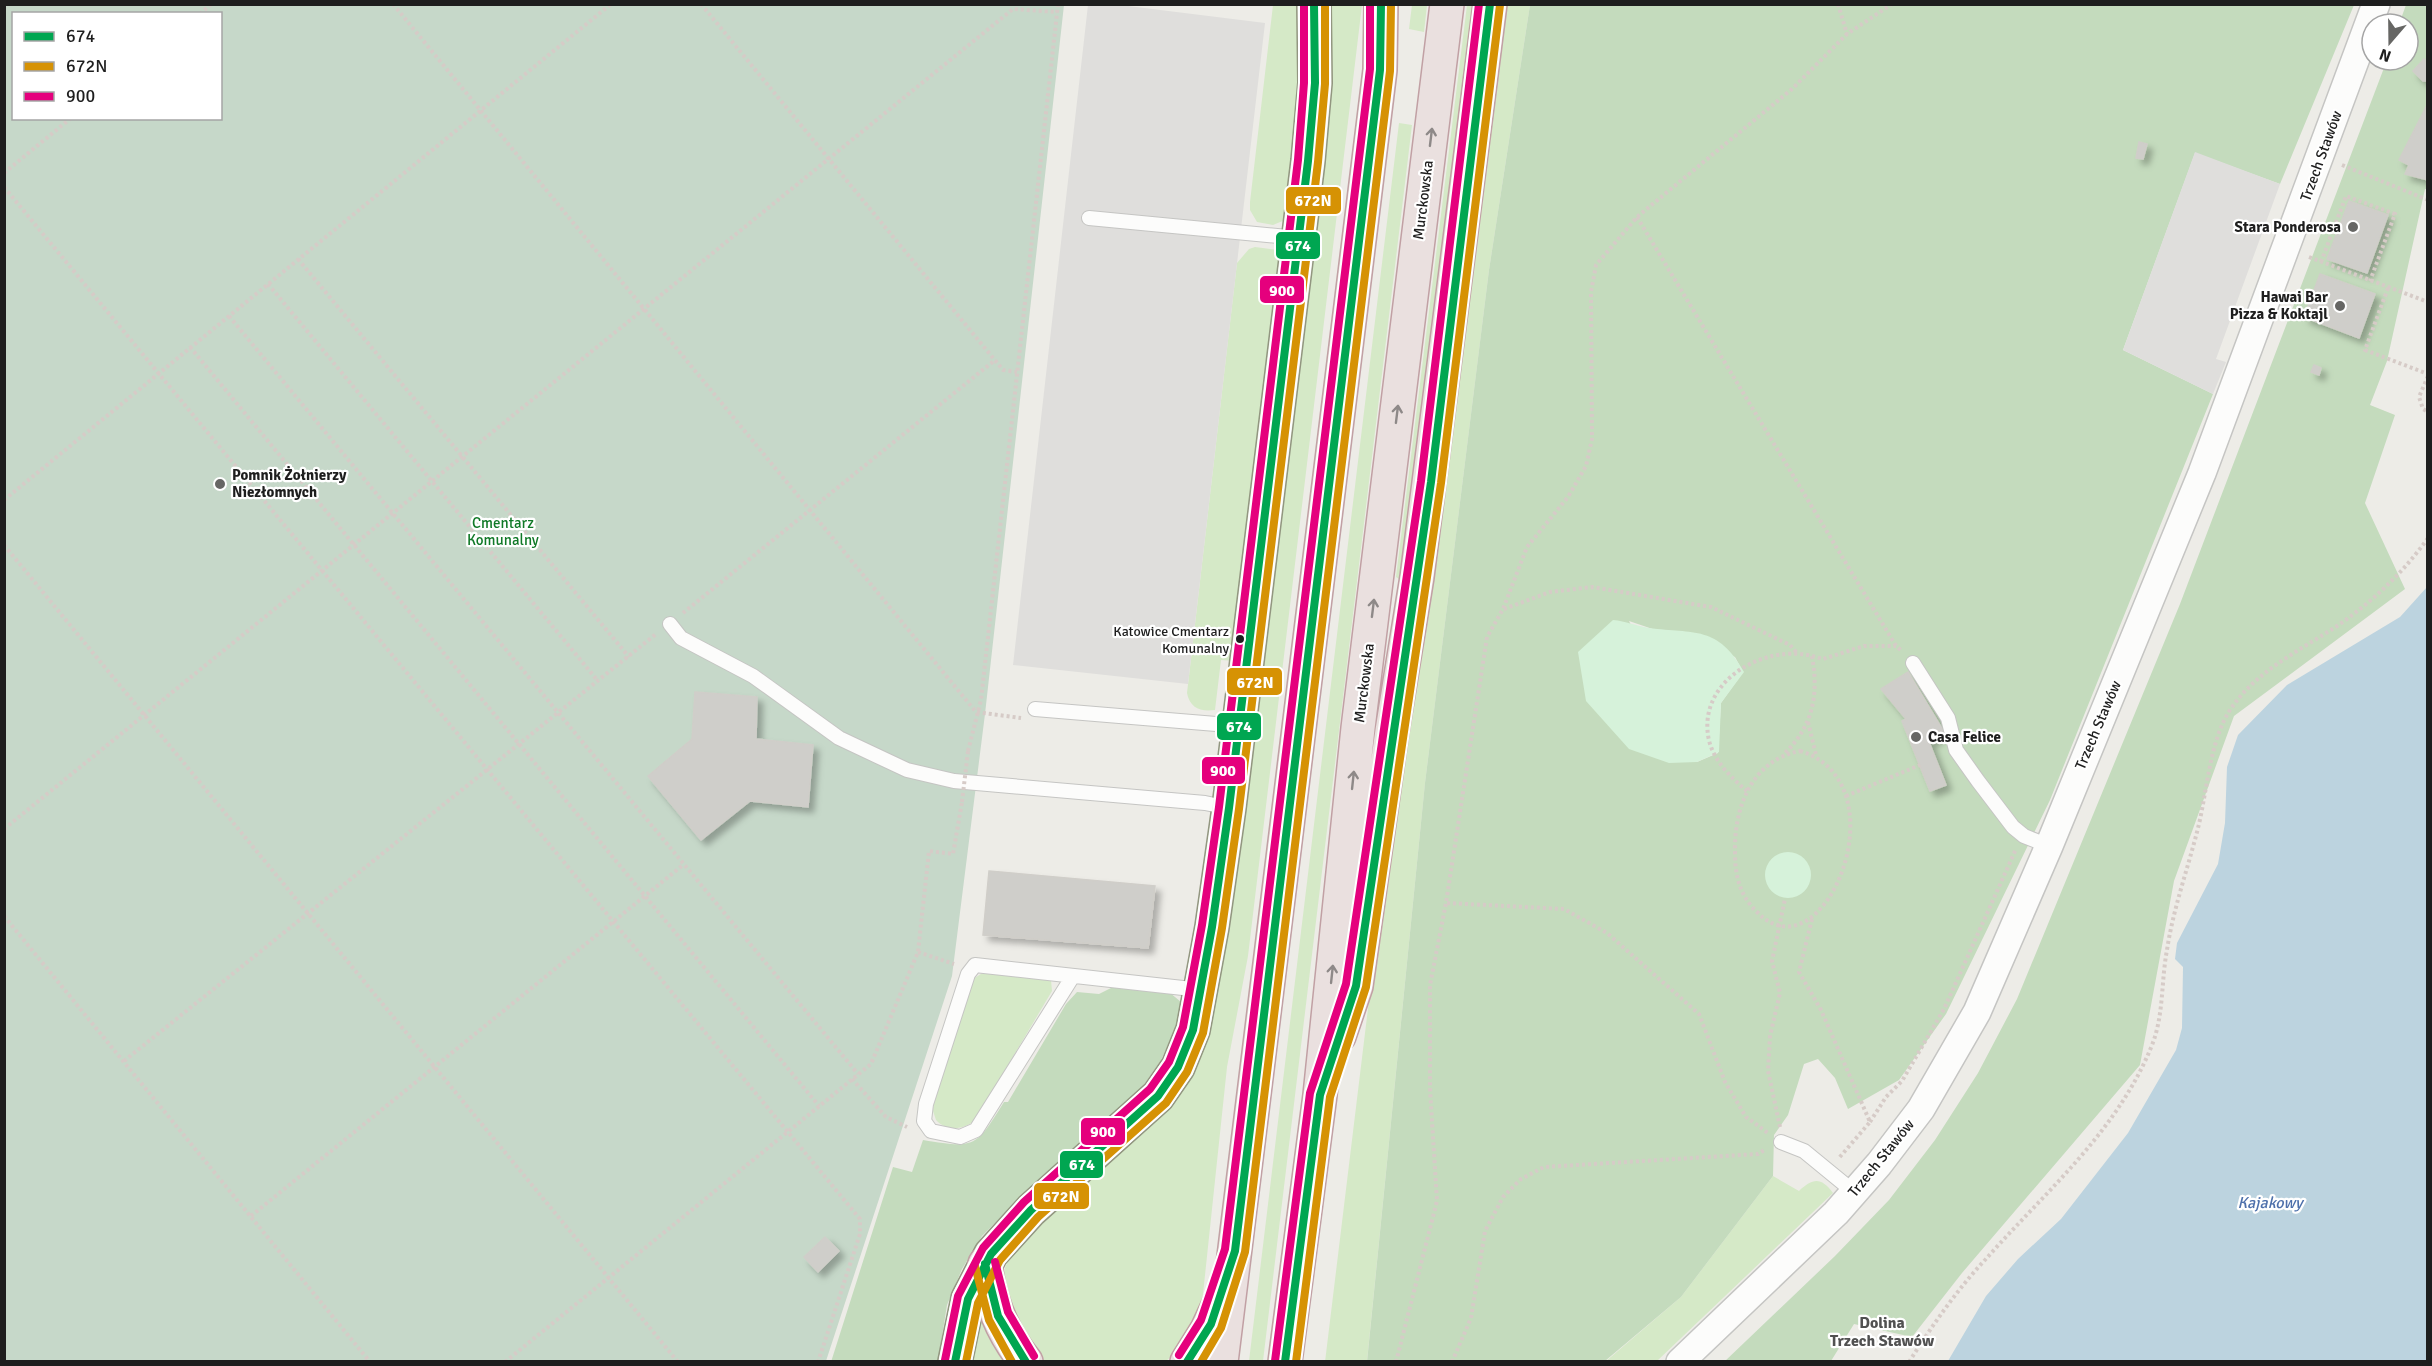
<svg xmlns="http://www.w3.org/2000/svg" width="2432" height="1366" font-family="Signika,sans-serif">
  <defs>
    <filter id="shadow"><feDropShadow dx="5.5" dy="5.5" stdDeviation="3" flood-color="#0004"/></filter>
  </defs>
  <rect width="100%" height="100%" fill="#edece7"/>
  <path fill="#d5e9c7" d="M1273,5h29l3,46 -20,169 -12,5 -16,-3 -7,-12v-8z
    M1326,5h36l-114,951 -21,111 -26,246 -22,37 -13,11h-124l-24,-29 -16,-57 10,-24 169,-163z
    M1412,5h15l-3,27 -15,-3z
    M1467,5h8l-76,574 -3,-2z
    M1503,5h27l-41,265 -64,513 -58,578 -42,1 68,-559z
    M1399,123l13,2 -149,1236h-14z
    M1255,247l24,3 4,4 -47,407 -15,-1 -6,50c-15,2 -25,-2 -28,-17l50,-430 12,-14z
    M984,972l67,8 1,11 -76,128c-11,11 -29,13 -40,1l-3,-9 1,-7 39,-125z
    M1773,1176l26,15c14,-13 22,-14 34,2l-176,168 -52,1 76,-65z
    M981,1315l34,46 -46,1z"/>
  <path fill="#c4dbbd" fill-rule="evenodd" d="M1530,5h824l-74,179 -85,-31 -72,197 90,44 -163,406 -104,214 -47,66 -51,29 -13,-31 -17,-19 -14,5 -16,51 -14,20 -1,41 -92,121 -76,64 -238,1 58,-579 64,-513zM1629,621l106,36 8,15 -22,31 -3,50 -21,9z
    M2406,5h21v184h-2l-38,172 -17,44 25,10 -30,88 40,86 -171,127 -60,165 -34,184 -178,208 -50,64 -58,-13 -23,37 -107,1 111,-106 54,-56 46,-60 43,-67 39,-74 163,-395 207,-544h21v-36h-9z
    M1115,986l54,6 12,10 -5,25 -15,33 -24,35 -96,82 -59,59 -20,33 -15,36 -9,56 -107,1 62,-195 19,5 11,-32c53,9 53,7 81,-38h4l58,-98 11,-12 22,2z"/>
  <path fill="#c6d8c9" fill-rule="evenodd" d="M5,5h1059l-79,709 -33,262 -126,385 -821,1zM14,14h206v104h-206z"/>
  <path fill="#d6f2da" d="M1613,620c13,1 23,6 36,8 45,6 69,-3 95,44l-23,31 -2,49 -22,10 -28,1 -40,-14 -43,-48 -8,-49z
    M1765 875a23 23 0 1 1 46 0a23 23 0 1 1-46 0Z"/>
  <path fill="#dfdedc" d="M1088,5h32l145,18 -77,661 -175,-19z
    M2195,152l85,32 -64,175 10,3 -13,32 -90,-44z"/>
  <path fill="#bcd3df" d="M2427,587v774h-479l38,-65 32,-37 43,-40 67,-86 48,-83 6,-22 1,-61 -8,-8 2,-16 41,-79 7,-41 2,-56 11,-32 49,-50 113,-68z"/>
  <path fill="#cfceca" stroke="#d0cec9" stroke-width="1.5" filter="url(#shadow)" d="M2424,59l4,3v19h-5l-10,-10z
    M2428,103v77l-23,-6 4,-9 -10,-5z
    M2139,142l8,2 -4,15 -7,-1z
    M2349,201l39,14 -21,58 -40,-14z
    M2320,274l55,20 -16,44 -55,-21z
    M2314,365l7,3 -2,7 -8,-3z
    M1908,672l36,60 -15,10 17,43 -16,6 -28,-70 4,-2 -25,-30z
    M695,692l62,5 -1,42 57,6 -5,62 -58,-6 -49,39 -53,-64 44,-37z
    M989,871l166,15 -7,62 -165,-13z
    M825,1237l14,14 -21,21 -14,-15z"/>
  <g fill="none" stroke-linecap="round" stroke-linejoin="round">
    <g stroke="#c5c5c3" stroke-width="16">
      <path id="lane" d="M1089,218l209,20
        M670,624l11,14 72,38 86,62 68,32 47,11 251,22 24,5
        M1913,663l35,55 8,32 22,31 35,46 11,9 25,10
        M1035,709l181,15 22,5
        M1073,976l-97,154 -16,7 -29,-6 -7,-10 2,-17 42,-130 7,-9 226,25
        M1781,1142l23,9 50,41"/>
    </g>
    <g stroke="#c5c5c3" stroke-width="30">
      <path id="street" d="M1680,1362l156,-149 43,-49 42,-55 56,-97 72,-166 153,-373 174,-469"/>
    </g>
    <g stroke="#929680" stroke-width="36">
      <path id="secondary" d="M955,1362l13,-63 23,-45 40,-44 127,-114 20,-29 15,-37 19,-103 17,-119 79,-647 7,-78 -1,-79"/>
    </g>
    <g stroke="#c1a0a4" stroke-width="36">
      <path id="highway" d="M1339,1036l17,-50 36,-255 25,-154 73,-573
        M985,1264c4,36 18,70 41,98
        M1187,1362l20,-32 13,-28
        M1221,1362l159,-1292 1,-66
        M1285,1362l35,-267 38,-367 89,-724"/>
    </g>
    <path stroke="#d6cbc7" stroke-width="4" stroke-dasharray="3 3" stroke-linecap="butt" d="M393,4l583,708 45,6
      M701,4l302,366 14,2
      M1838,4l9,30
      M200,14l11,-10
      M2342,165l86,35
      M4,173l67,-55
      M4,187l856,1032v15l-42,128
      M1637,217l259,429 6,5
      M2309,257l119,45
      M298,259l331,398
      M2321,262l25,-66 49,18 -25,67
      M268,284l330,397
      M2388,288l-23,62 63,24
      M229,316l629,758
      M190,347l629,759
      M2428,376l-9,21 4,12 5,3
      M2428,418v19
      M4,500l607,-496
      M4,545l674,817
      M1504,609l46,-17 42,-5 119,20 79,38 7,8
      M683,613l312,-253
      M1812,656l11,3 41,-13h32
      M1808,722l8,33
      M968,751l13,-51 77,-696
      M1800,751c104,31 25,228 -42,162 -18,-17 -23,-36 -23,-61 -1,-45 17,-92 65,-101z
      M1747,791c-17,-14 -36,-33 -39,-56 -8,-55 56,-91 104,-79 7,39 1,70 -28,98
      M1846,796l74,-31
      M4,829l1009,-820 44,3
      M1447,903l117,6 43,24 92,81 26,68 21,35 22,16
      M4,916l366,446
      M1812,919l-13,53 22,38 49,112 -31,36
      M918,952l36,12
      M124,1061l532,-427
      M852,1079l34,38 21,10
      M1870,1122l16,-25 16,-16 42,-72 72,-160
      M1780,1127l-12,-56 2,-35 10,-43 -8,-32 13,-62
      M251,1216l432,-351
      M505,1362l366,-298 47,-112 11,-101 24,3 9,-52
      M1396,1362l41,-161 -7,-112v-104l16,-82 41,-266 16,-28 24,-62 41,-50 18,-31 6,-27 -1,-147 5,-27 41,-48 155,-128 55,-55 45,-30
      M1452,1362l19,-44 14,-87 18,-34 18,-18 23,-12 214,-13 8,-5
      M1909,1362c23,-36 47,-71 76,-102 60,-68 133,-129 167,-215 12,-30 9,-64 15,-95 6,-40 20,-79 30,-118 10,-37 12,-90 33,-122 26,-39 69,-59 107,-84 35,-24 66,-53 91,-88"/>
    <use href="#lane" stroke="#fcfcfb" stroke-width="14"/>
    <use href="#street" stroke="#fcfcfb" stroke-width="27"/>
    <use href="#secondary" stroke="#f1f3eb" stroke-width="33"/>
    <use href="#highway" stroke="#eae0df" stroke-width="33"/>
    <path stroke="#d6cbc7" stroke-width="4" stroke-dasharray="3 3" stroke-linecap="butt" d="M962,802l6,-51"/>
    <g stroke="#fff" stroke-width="12">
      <path id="bus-1" d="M985,1264l13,52 28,46
        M955,1362l13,-63 23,-45 40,-44 127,-114 20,-29 15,-37 19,-103 17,-119 79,-647 7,-78 -1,-79
        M1187,1362l24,-38 24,-73 145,-1181 1,-66
        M1285,1362l35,-267 36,-109 75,-504 59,-478"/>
    </g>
    <g stroke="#fff" stroke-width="12">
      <path id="bus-2" d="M975,1266l14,54 23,42
        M966,1362l12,-59 22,-43 38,-43 128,-114 21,-31 16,-39 19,-105 17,-119 79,-647 7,-78v-80
        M1201,1362l20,-34 24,-76 145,-1181 1,-67
        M1296,1362l34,-265 36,-110 75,-504 59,-478"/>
    </g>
    <g stroke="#fff" stroke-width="12">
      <path id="bus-3" d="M995,1262l13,50 26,44
        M1179,1355l22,-35 24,-71 145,-1180v-65
        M945,1360l13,-64 25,-48 41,-46 126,-113 19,-27 14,-35 19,-102 17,-118 79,-647 6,-77v-79
        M1275,1361l35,-268 36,-109 75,-503 58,-477"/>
    </g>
    <use href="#bus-1" stroke="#00a651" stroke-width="8"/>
    <use href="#bus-2" stroke="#d69204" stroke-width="8"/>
    <use href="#bus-3" stroke="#e5007d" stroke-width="8"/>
  </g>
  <defs><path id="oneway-shaft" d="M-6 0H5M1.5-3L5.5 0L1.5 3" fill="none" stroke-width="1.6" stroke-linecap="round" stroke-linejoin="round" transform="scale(1.5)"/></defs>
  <g stroke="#8e8988">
    <use href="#oneway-shaft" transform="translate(1431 137) rotate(-83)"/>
    <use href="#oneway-shaft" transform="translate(1397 414) rotate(-83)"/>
    <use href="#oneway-shaft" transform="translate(1373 608) rotate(-83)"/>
    <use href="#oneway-shaft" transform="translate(1353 780) rotate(-84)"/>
    <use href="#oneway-shaft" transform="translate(1332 974) rotate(-84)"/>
  </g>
  <g fill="#666664" stroke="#fff" stroke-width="2">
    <circle cx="2353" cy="227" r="6"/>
    <circle cx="2340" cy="306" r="6"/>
    <circle cx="220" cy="484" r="6"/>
    <circle cx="1916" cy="737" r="6"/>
  </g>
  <circle fill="#1e1e1e" stroke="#fff" stroke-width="2" cx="1240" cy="639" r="5"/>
  <g text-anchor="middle" stroke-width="4.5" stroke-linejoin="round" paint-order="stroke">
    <g font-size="14" fill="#1e1e1e" stroke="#fff" text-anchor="end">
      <text x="1229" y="636">Katowice Cmentarz<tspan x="1229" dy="17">Komunalny</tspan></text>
    </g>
    <g font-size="15" fill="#1e1e1e" stroke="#fff">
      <text transform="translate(2321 156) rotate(-70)" y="5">Trzech Stawów</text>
      <text transform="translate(1423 200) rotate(-83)" y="5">Murckowska</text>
      <text transform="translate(1364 683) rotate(-83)" y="5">Murckowska</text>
      <text transform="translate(2098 725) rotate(-67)" y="5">Trzech Stawów</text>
      <text transform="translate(1881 1158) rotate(-51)" y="5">Trzech Stawów</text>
    </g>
    <g font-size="15" font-weight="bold" fill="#1e1e1e" stroke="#fff" text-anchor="end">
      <text x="2341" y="232">Stara Ponderosa</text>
      <text x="2328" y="302">Hawai Bar<tspan x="2328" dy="17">Pizza &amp; Koktajl</tspan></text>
      <text x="232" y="480" text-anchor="start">Pomnik Żołnierzy<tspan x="232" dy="17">Niezłomnych</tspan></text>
      <text x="1928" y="742" text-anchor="start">Casa Felice</text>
    </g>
    <g font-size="15" fill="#107927" stroke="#fff">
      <text x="503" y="528">Cmentarz<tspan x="503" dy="17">Komunalny</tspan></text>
    </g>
    <g font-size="16" font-style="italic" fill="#4e70ab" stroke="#fff">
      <text x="2270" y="1208">Kajakowy</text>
    </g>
    <g font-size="16" font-weight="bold" fill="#515151" stroke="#fff">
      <text x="1882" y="1328">Dolina<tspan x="1882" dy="18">Trzech Stawów</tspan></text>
    </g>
  </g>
  <g stroke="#fff" stroke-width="2">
    <rect x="1285" y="186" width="57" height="29" rx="6" fill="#d69204"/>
    <rect x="1275" y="231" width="46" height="29" rx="6" fill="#00a651"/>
    <rect x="1259" y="275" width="46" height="29" rx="6" fill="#e5007d"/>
    <rect x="1226" y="667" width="57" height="29" rx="6" fill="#d69204"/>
    <rect x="1216" y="712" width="46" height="29" rx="6" fill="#00a651"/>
    <rect x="1201" y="756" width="45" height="29" rx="6" fill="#e5007d"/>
    <rect x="1080" y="1117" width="46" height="29" rx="6" fill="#e5007d"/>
    <rect x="1059" y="1150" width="45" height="29" rx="6" fill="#00a651"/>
    <rect x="1033" y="1182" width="57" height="28" rx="6" fill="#d69204"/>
  </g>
  <g font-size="16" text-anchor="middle" font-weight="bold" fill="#fff">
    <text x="1313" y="206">672N</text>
    <text x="1298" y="251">674</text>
    <text x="1282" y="296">900</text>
    <text x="1255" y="688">672N</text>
    <text x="1239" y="732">674</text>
    <text x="1223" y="776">900</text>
    <text x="1103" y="1137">900</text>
    <text x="1082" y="1170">674</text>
    <text x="1061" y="1202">672N</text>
  </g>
  <rect width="2432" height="1366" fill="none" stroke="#1e1e1e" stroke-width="12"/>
  <rect x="12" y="12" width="210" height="108" fill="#ffffff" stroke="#a5a5a5" stroke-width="1.5"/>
  <rect x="24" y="32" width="30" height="9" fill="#00a651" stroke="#a5a5a5" stroke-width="1.5"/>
  <text x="66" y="42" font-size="18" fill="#1e1e1e">674</text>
  <rect x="24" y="62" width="30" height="9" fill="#d69204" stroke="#a5a5a5" stroke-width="1.5"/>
  <text x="66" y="72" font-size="18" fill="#1e1e1e">672N</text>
  <rect x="24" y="92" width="30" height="9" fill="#e5007d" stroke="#a5a5a5" stroke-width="1.5"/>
  <text x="66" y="102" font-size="18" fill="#1e1e1e">900</text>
  <g transform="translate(2390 42) rotate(200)"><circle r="28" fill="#ffffff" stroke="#a5a5a5" stroke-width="1.5"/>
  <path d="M0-4.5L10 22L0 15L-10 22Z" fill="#666664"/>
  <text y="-9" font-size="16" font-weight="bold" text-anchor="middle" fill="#1e1e1e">N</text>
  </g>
</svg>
